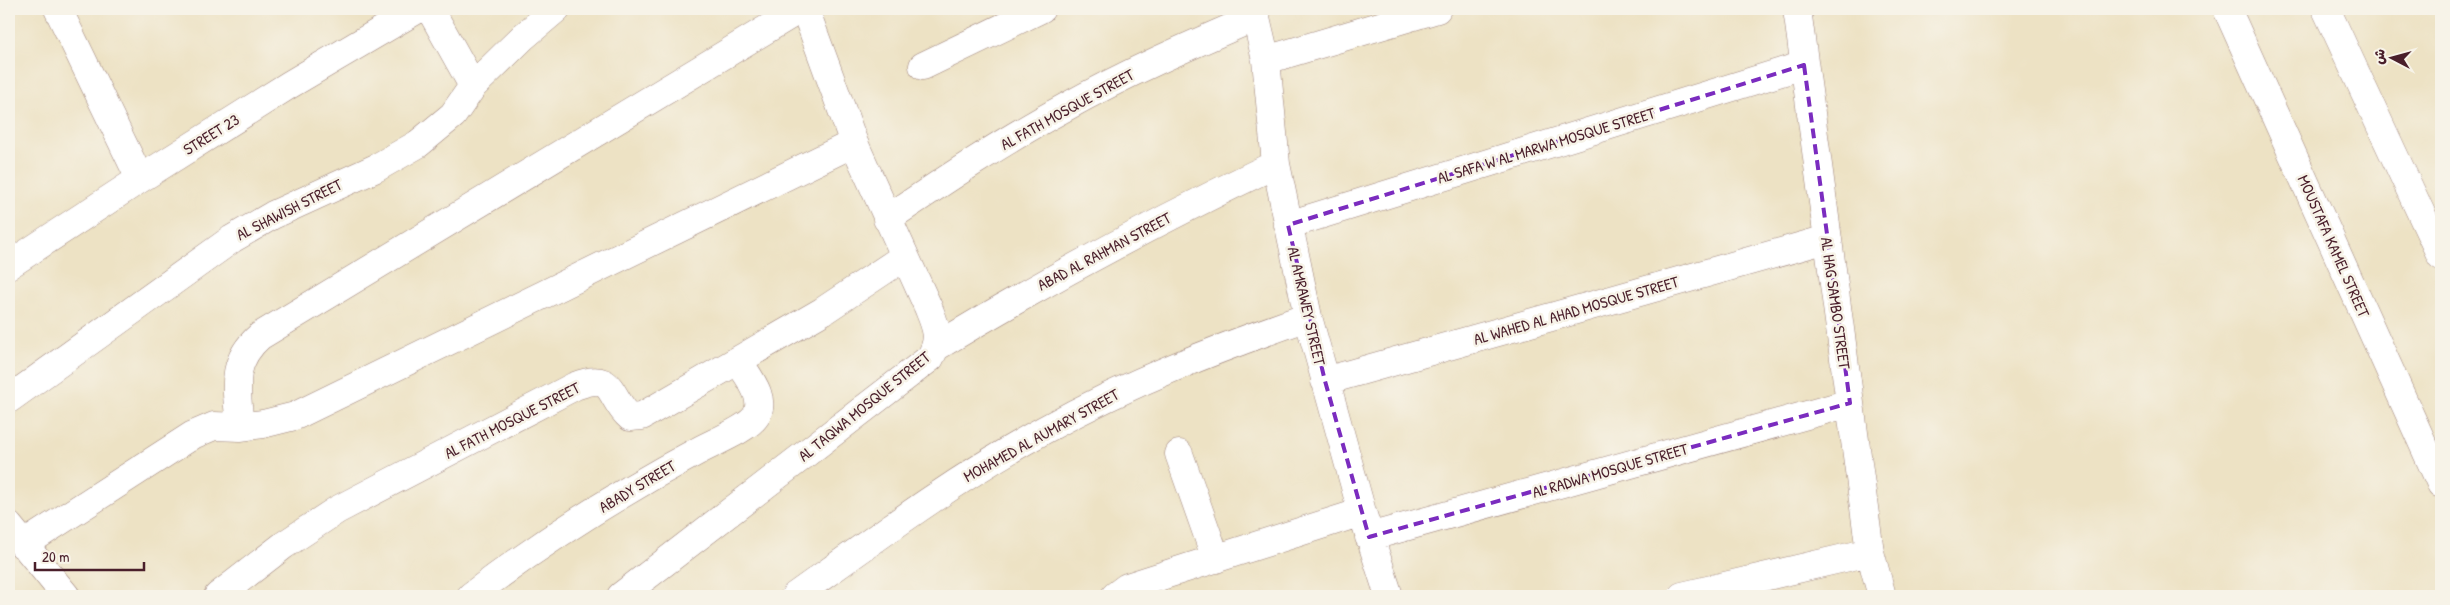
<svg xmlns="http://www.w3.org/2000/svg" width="2450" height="605" font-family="'Patrick Hand','Playpen Sans Arabic',sans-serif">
  <rect width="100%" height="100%" fill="#f7f3e8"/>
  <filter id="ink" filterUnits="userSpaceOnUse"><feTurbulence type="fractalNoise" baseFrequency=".02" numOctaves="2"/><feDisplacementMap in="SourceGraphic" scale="10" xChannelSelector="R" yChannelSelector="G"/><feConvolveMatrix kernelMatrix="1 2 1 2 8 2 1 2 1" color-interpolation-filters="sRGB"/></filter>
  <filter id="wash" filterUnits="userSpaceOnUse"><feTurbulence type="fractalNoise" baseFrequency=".0096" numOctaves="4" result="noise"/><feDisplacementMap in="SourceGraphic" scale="20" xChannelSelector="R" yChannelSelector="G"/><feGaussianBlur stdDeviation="1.12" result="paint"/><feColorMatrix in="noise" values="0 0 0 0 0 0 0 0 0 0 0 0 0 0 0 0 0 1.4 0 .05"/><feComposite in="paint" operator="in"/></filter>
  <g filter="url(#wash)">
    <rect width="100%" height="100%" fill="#ede2c4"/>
  </g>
  <g filter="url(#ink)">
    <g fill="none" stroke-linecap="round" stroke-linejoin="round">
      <g stroke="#9c8078" stroke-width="29">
        <path id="minor" d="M58,9l82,170
          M430,9l43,77
          M1254,9l12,51 10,104 32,153 54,195 27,84
          M1797,9l73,543 12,44
          M1266,60l171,-51
          M923,66l118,-57
          M887,219c58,-39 116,-78 177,-111 62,-35 127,-63 192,-91
          M1288,225l516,-160
          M9,265l131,-86 149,-94 129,-76
          M936,347c111,-67 223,-127 340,-183
          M1325,381l502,-142
          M9,399l223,-160 41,-24 103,-47 42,-24 35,-29 20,-29 50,-49 33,-28
          M240,427c-3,-37 -11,-64 20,-91l540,-327
          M1179,454l37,105
          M9,526l57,70
          M1369,537l481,-134
          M23,545l170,-110 21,-9 26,1 23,-3 32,-8 559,-273
          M218,596l66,-51 53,-35 238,-124c41,-16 33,12 55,31l12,-1 181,-105 81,-54
          M471,596c71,-54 148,-103 227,-145 14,-8 50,-22 58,-35 11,-18 -8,-39 -17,-54
          M621,596l309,-238c12,-20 6,-31 -2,-51l-74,-164 -49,-134
          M795,596c81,-58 162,-118 249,-166 84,-47 174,-82 264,-113
          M1115,596l12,-9 235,-75
          M1682,596l188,-44"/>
      </g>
      <g stroke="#9c8078" stroke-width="29">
        <path id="primary" d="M2227,9l214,475
          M2326,9l115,247"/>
      </g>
      <use href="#minor" stroke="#fff" stroke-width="28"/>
      <use href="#primary" stroke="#fff" stroke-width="28"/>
    </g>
  </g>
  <path fill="none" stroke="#7b2cbf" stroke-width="4" stroke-dasharray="10 6" stroke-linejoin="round" d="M1804,65l46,338 -481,134 -44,-156 -37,-156z"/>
  <g text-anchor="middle" stroke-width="5" stroke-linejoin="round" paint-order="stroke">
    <g font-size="16" fill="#4a1f2b" stroke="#f7f3e8">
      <text transform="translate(1067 109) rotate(-29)" y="6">AL FATH MOSQUE STREET</text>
      <text transform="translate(211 134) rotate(-32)" y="6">STREET 23</text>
      <text transform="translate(1546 145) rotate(-17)" y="6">AL SAFA W AL MARWA MOSQUE STREET</text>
      <text transform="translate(289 209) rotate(-27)" y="6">AL SHAWISH STREET</text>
      <text transform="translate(2334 246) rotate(66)" y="6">MOUSTAFA KAMEL STREET</text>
      <text transform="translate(1104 251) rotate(-28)" y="6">ABAD AL RAHMAN STREET</text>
      <text transform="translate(1836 303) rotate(82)" y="6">AL HAG SAMBO STREET</text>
      <text transform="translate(1307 306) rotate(77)" y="6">AL AMRAWEY STREET</text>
      <text transform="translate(1576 310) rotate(-16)" y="6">AL WAHED AL AHAD MOSQUE STREET</text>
      <text transform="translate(864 406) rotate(-39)" y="6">AL TAQWA MOSQUE STREET</text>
      <text transform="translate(512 420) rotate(-27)" y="6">AL FATH MOSQUE STREET</text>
      <text transform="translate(1041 435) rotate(-29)" y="6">MOHAMED AL AUMARY STREET</text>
      <text transform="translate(1610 470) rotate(-16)" y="6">AL RADWA MOSQUE STREET</text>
      <text transform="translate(637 486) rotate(-31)" y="6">ABADY STREET</text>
    </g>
  </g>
  <rect width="2450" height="605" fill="none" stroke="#f7f3e8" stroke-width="30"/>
  <g transform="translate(2392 58) rotate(276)" stroke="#f7f3e8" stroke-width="4" paint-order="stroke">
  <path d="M0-4L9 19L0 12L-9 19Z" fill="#4a1f2b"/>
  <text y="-8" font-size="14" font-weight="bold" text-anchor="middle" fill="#4a1f2b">ش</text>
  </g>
  <path d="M35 562v8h109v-8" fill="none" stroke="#4a1f2b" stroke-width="2.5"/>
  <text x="42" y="562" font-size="15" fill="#4a1f2b" stroke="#f7f3e8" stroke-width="4" paint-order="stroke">20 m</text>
</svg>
